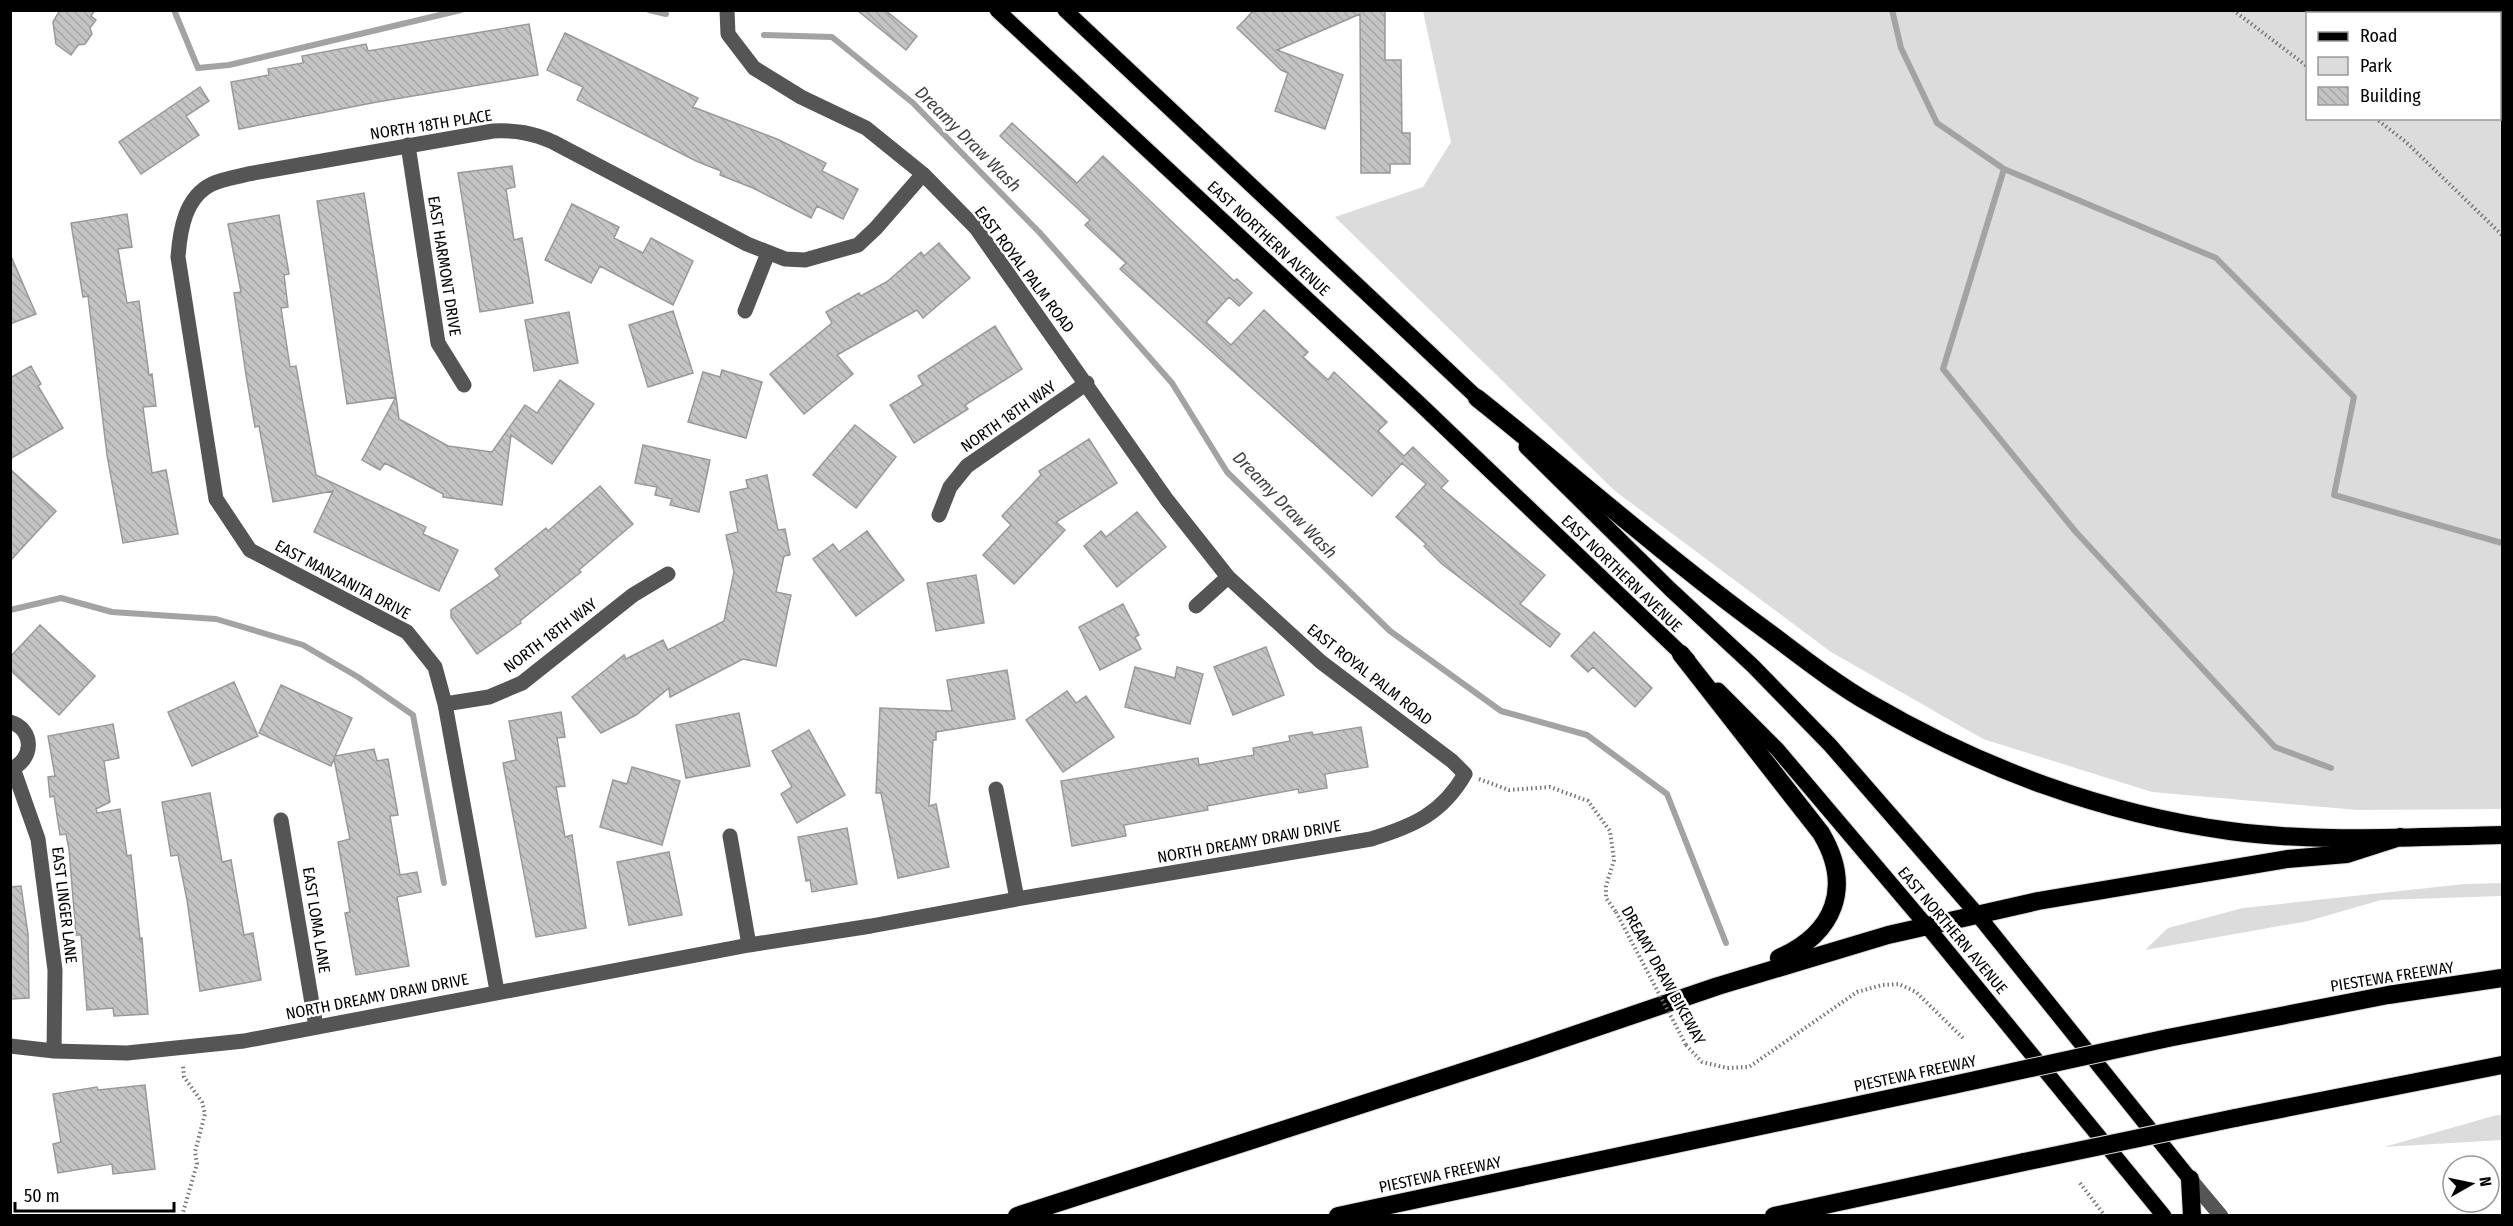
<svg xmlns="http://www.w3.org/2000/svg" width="2513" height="1226" font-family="'Fira Sans Condensed',sans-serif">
  <defs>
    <pattern id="building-back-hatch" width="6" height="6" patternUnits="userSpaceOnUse" patternTransform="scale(1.5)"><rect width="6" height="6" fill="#c4c4c4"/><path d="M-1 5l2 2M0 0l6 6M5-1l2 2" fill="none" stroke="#a7a7a7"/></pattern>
  </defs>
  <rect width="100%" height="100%" fill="#fff"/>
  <path fill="#dcdcdc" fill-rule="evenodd" d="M1423,11h1079v798l-144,1 -206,-18 -169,-53 -152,-87 -216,-161 -280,-274 88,-30 28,-45zM2308,14h192v104h-192z
    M2502,883v13l-121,4 -73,21 -163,29 23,-22 75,-20 222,-24z
    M2497,1115h5v25l-118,7z"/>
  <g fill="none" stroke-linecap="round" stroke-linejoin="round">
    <path stroke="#a3a3a3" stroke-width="6" d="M174,10l24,58 31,-3 232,-55
      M649,10l17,4
      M1892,10l9,38 36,75 67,46 212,89 138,139 -20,98 168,48
      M764,35l68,2 81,66 127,130 132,150 55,89 163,159 111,80 86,24 80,59 59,149
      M2004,169l-61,200 132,162 200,216 56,21
      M10,610l51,-12 51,14 104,7 87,26 55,32 55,38 31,168"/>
  </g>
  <path fill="url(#building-back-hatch)" stroke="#999" stroke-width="1.5" d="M60,10h35l-4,6 5,4 -6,8 2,6 -7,10 -7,1 -7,10 -15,-11 -3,-22z
    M857,10h28l32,26 -11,14z
    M1254,10h131v50h16l1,73h8v31h-20v9h-29l-1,-159 -83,36 66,25 -18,54 -50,-18 13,-38 -7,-3 -44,-42z
    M529,24l9,51 -161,27 -138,27 -8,-47 38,-7 -1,-6 35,-6 -1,-7 64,-12 2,7z
    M565,33l133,65 -5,9 84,32 49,24 -4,8 36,18 -15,30 -26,-13 -6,12 -58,-30 -33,-13 1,-4 -25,-10 -119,-61 6,-13 -36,-17z
    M200,87l9,14 -23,15 13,19 -58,39 -22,-32z
    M1012,123l65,60 26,-27 131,125 3,-2 15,14 -13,13 -10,-9 -23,25 25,23 33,-35 44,42 -5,5 25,23 6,-8 53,50 -9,9 26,25 9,-9 35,34 -7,7 104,87 -25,29 40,30 -10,13 -108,-83 -18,-18 2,-2 -30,-27 30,-33 -24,-21 -30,33 -252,-227 6,-6 -41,-38 5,-5 -90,-84z
    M512,166l3,21 -9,2 8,51 8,-2 11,65 -53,9 -22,-139z
    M364,193l32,204 -49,7 -30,-203z
    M572,204l47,23 -5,11 29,15 8,-15 42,23 -20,44 -73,-39 -9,17 -46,-23z
    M127,214l5,33 -14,2 9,54 12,-2 10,74 3,-1 4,32 -13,1 9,66 14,-3 12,64 -55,9 -16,-88 -19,-159 -5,1 -12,-74z
    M279,215l10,59 -5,1 4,32 -7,1 9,59 6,-1 20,109 110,52 -3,7 35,16 -19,41 -125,-59 19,-41 -60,11 -14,-76 -4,1 -9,-52 -12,-82 7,-1 -13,-68z
    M939,243l31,35 -47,40 -6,-8 -80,45 16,19 -49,40 -34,-40 62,-51 -6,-11 33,-19 2,3 27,-15 33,-29 3,4z
    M10,254l26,60 -26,10z
    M673,311l20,62 -45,14 -19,-62z
    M569,312l9,51 -44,8 -9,-51z
    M995,326l27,43 -57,36 3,4 -54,34 -24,-38 33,-20 -5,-9z
    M31,366l10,18 -3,2 25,42 -53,31v-81z
    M722,370l40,12 -16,56 -58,-16 15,-50 17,5z
    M560,380l34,24 -42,60 -41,-29 -9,70 -59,-8v-3l-58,-31 -5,7 -18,-10 34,-63 3,22 49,27 44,6 33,-47 12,8z
    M855,425l41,32 -40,51 -43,-33z
    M1089,439l28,44 -61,39 9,8 -51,54 -31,-29 28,-30 -9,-9 39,-41 -2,-4z
    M643,445l67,15 -11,52 -29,-7 2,-6 -17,-4 2,-8 -22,-4z
    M10,469l46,42 -46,50z
    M767,475l11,55 7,-1 5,26 -6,1 -8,36 15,3 -15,71 -33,-7 -73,38 -1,-9 -33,27 -35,18 -29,-36 52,-42 2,4 37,-19 5,10 56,-29 10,-49 -8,-37 12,-3 -8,-40 18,-4 -2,-8z
    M600,486l33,38 -54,46 2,2 -61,49 1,2 -44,31 -26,-37v-7l49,-34 -5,-7 51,-41 2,3z
    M1137,512l29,35 -49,40 -33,-41 17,-15 5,6z
    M867,531l37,49 -48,36 -43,-57 20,-15 6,8z
    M976,575l8,48 -48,8 -9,-48z
    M1123,604l16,31 -4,2 6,12 -41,21 -21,-43z
    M40,625l55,51 -36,39 -49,-45v-13z
    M1594,632l58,56 -17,19 -42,-40 -5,5 -17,-16z
    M1266,647l18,48 -51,20 -19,-48z
    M1135,667l40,11 2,-11 26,7 -13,50 -65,-17z
    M1007,670l8,49 -79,13v8h-3l-4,66 7,-2 13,63 -51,11 -17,-85h-5l4,-85 72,3 -5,-31z
    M234,682l24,54 -66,30 -24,-54z
    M281,685l71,33 -17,38 39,-7 3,12 11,-2 10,56 -8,1 10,59 17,-3 4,20 -24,5 12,69 -53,9 -11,-62 5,-1 -12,-70 12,-3 -16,-80 -3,7 -72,-33z
    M1067,691l9,12 10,-7 28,41 -51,35 -37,-52z
    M561,712l4,25 -8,1 8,48 -9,1 9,50 7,-2 14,93 -50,9 -33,-174 13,-3 -7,-39z
    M739,713l11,53 -64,12 -10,-53z
    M113,724l6,34 -15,3 6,41 -14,7 1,4 23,-4 7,47 4,-1 9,84 2,-1 6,76 -34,2 -1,-8 -26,2 -6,-75h-5l-7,-86 -3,-15 -6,1 -6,-39 -4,1 -2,-20 7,-1 -7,-40z
    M1361,727l7,40 -43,7 2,14 -28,5 -1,-4 -91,17 1,4 -84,15 2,11 -54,10 -11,-65 137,-23 1,7 55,-10 -1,-7 37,-7 -1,-5 23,-4 1,3z
    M809,730l36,65 -48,28 -16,-29 11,-7 -20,-36z
    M632,767l48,14 -18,64 -62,-18 13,-47 14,4z
    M210,793l12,69 9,-2 13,75 9,-2 8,47 -61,11 -13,-91 -9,-45 -7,1 -9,-54z
    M847,828l10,56 -45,8 -2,-12 -4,1 -8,-44z
    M669,852l13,63 -53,10 -12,-63z
    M21,886l7,48 1,64 -19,1v-112z
    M145,1085l10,84 -42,5 -1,-10 -54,9 -5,-29 8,-2 -8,-48 44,-7 1,3z"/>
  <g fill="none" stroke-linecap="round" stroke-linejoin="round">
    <g stroke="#dbdbdb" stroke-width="17">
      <path id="major" d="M997,10l423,394 268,256
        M1065,10l421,396
        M1526,447l144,142 83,77 77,79 147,169 213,265
        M1718,690l59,59 149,176 238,291"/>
    </g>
    <g stroke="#dbdbdb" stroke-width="20">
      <path id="highway" d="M1477,398c98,78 192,162 294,236 32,24 65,50 100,70 110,64 233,110 359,127 90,12 182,6 272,4
        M1681,654l140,179c32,54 14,100 -42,125
        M2168,1038l220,-43 114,-17
        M2235,1118l267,-53
        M2190,1179l2,37
        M1017,1216l510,-165 191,-65 170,-51 150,-34 249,-42 60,-5 53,-17
        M1338,1216l615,-131
        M1774,1216l250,-54"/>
    </g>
    <path stroke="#777" stroke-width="4" stroke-dasharray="1.5 3" stroke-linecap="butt" d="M2233,10l75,57
      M2375,118l31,24 96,93
      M1479,779l30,11 41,-3 38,14 22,30 4,29 -8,26v12l10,14
      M1686,1045l16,17 25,6 22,-1 108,-75 25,-7 17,-1 17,8 47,46
      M2080,1183l25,33
      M182,1216l15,-52 -2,-12 10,-38 -3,-12 -18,-25 -1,-11"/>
    <path stroke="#555" stroke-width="15" d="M408,145l30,198 26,42
      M745,311l23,-58
      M939,515l11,-28 17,-21 120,-83
      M1196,606l32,-29
      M445,704l44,-7 33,-14 111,-88 35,-21
      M10,722c25,7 24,39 0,47
      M13,768l25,71 17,131 -1,81
      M996,789l21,110
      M281,820l35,207
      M730,836l19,109
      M497,991l-52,-287 -10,-37 -28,-35 -157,-82 -34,-51 -38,-242c2,-27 7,-60 34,-73 11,-5 25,-7 36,-10l245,-43c23,-1 40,2 60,11l194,102 38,15 20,1 53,-15 18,-17 47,-54
      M10,1046l44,5 73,2 117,-12 505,-96 122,-19 146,-27 354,-60c42,-13 71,-25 94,-65l-13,-13 -131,-99 -93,-85 -61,-77 -191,-272 -53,-54 -57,-46 -65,-31 -47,-29 -26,-34 -1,-24
      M2190,1179l31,37"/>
    <use href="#major" stroke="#000" stroke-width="15"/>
    <use href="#highway" stroke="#000" stroke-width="18"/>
    <g stroke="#dbdbdb" stroke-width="20" stroke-linecap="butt">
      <path id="highway-bridge" d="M1953,1085l215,-47
        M2024,1162l211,-44"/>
    </g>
    <path stroke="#777" stroke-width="4" stroke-dasharray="1.5 3" stroke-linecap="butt" d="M1616,912l70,133"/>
    <use href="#highway-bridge" stroke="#000" stroke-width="18"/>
  </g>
  <g text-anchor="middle" stroke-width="5" stroke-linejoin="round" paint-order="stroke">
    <g font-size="16" fill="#000" stroke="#fff">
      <text transform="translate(431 124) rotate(-9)" y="6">NORTH 18TH PLACE</text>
      <text transform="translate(1269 238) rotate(43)" y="6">EAST NORTHERN AVENUE</text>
      <text transform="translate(445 266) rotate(81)" y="6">EAST HARMONT DRIVE</text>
      <text transform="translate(1025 269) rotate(53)" y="6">EAST ROYAL PALM ROAD</text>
      <text transform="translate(1008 416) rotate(-35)" y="6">NORTH 18TH WAY</text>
      <text transform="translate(1622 573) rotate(44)" y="6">EAST NORTHERN AVENUE</text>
      <text transform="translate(343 579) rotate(28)" y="6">EAST MANZANITA DRIVE</text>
      <text transform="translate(550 635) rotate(-37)" y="6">NORTH 18TH WAY</text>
      <text transform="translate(1370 674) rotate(38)" y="6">EAST ROYAL PALM ROAD</text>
      <text transform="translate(1249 841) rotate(-10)" y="6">NORTH DREAMY DRAW DRIVE</text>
      <text transform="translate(65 905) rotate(83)" y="6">EAST LINGER LANE</text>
      <text transform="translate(317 920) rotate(81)" y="6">EAST LOMA LANE</text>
      <text transform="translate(1953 930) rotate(50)" y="6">EAST NORTHERN AVENUE</text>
      <text transform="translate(1664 975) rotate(61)" y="6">DREAMY DRAW BIKEWAY</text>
      <text transform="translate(2392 976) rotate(-9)" y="6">PIESTEWA FREEWAY</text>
      <text transform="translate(377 996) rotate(-11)" y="6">NORTH DREAMY DRAW DRIVE</text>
      <text transform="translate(1915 1073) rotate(-12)" y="6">PIESTEWA FREEWAY</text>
      <text transform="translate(1440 1174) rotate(-12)" y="6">PIESTEWA FREEWAY</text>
    </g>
    <g font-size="18" font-style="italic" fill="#444" stroke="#fff">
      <text transform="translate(968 139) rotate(45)" y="6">Dreamy Draw Wash</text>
      <text transform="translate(1285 505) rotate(46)" y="6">Dreamy Draw Wash</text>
    </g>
  </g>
  <rect width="2513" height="1226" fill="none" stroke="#000000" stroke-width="24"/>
  <rect x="2306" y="12" width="195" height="108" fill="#ffffff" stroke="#999999" stroke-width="1.5"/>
  <rect x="2318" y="32" width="30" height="9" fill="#000000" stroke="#999999" stroke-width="1.5"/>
  <text x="2360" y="42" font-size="18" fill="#000000">Road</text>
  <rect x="2318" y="57" width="30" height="18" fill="#dcdcdc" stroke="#999999" stroke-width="1.5"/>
  <text x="2360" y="72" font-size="18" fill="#000000">Park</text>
  <rect x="2318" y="87" width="30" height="18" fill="url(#building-back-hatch)" stroke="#999999" stroke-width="1.5"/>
  <text x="2360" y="102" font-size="18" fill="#000000">Building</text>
  <g transform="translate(2471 1184) rotate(81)"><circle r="28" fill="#ffffff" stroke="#999999" stroke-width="1.5"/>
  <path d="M0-4.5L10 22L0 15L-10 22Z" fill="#000000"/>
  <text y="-9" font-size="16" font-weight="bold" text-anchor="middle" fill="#000000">N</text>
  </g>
  <path d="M15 1202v9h159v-9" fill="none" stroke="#000000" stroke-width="3"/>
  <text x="24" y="1202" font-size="18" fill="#000000" stroke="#ffffff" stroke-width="4.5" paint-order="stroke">50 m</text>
</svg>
